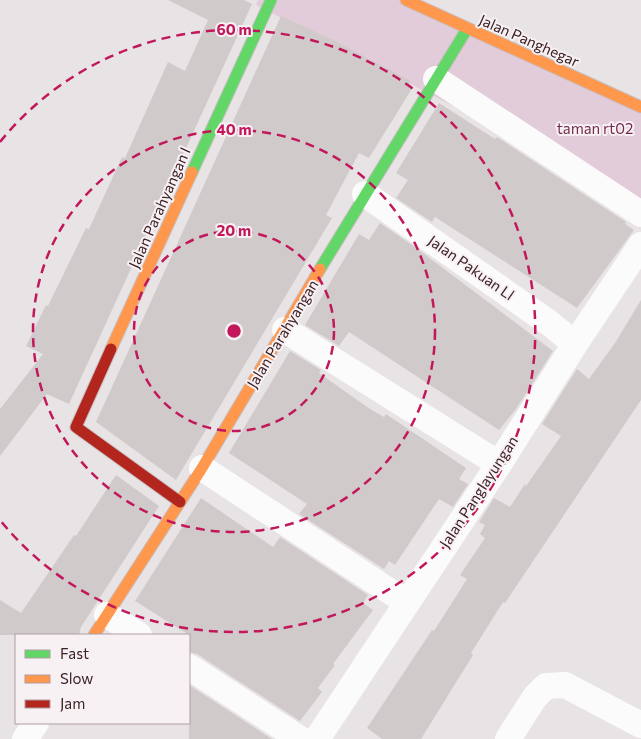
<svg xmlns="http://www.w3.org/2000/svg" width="641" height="739" font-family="Commissioner,sans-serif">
  <rect width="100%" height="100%" fill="#e8e3e5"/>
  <path fill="#e2ccd9" d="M258,0h155l228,100v102l-385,-197z"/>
  <path fill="#d0cacb" d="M168,0h76l8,4 -183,400 -22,-10 -47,62v-47l43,-55 -17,-8 20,-41 2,1 38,-78 3,1 33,-72 3,1 43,-96 17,9 23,-51z
    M281,16l52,24 78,41 -2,3 4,3 -44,71 -10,-5 -33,62 6,3 -156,262 -80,-58z
    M439,103l56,36 2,-2 129,85 -1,2 9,6 -57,78 -142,-91 -3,5 -36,-24 12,-18 -12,-7z
    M380,223l35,24 138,104 -37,58 -17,21 -150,-98 -10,14 -34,-21 54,-91 10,6z
    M641,300v100l-136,203 -2,-1 -32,51 2,2 -52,84h-39l-15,-11 65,-98 2,1 33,-52 -7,-4 25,-37 -5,-4 5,-9 -6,-3 15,-24 16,9 15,-23 1,2 35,-50 -19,-12 35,-55 12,10 26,-36z
    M290,351l31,19 -2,3 51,36 14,8 2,-3 80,54 -7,11 9,5 -15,23 -14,-8 -44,66 -6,-4 -5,8 -85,-55 8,-10 -78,-51z
    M116,475l43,31 -78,121 -2,8h-79v-35l21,13 53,-78 2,1z
    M201,498l72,49 7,-10 88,58 -5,8 10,7 -40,54 2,1 -17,23 4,4 -22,29 -103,-67 -8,-2v-17l-54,-34z
    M189,685l83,54h-83z"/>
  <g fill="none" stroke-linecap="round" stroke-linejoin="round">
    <g stroke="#c8bfc1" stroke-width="13">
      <path id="fast" d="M192,172l79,-172
        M320,269l147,-240"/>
    </g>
    <g stroke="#c8bfc1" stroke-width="13">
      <path id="slow" d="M406,0l235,107
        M111,349l81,-177
        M94,635l108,-167 118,-199"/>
    </g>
    <g stroke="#c8bfc1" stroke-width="13">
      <path id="jam" d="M111,349l-35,78 104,75"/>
    </g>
    <path stroke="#fcfbfb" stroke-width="26" d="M436,79l205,135
      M365,194l183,128 27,22
      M285,330l214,134
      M202,468l204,134
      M107,615l32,20
      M189,667l111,72
      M25,739l11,-16
      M317,739l182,-275 76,-120 66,-99
      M508,739l27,-42 11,-11 19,-1 76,40"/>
    <use href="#fast" stroke="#63d668" stroke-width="11"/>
    <use href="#slow" stroke="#ff974d" stroke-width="11"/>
    <use href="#jam" stroke="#b3261e" stroke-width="11"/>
  </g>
  <g fill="none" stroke="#c2185b" stroke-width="2.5" stroke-dasharray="9 6">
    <circle cx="234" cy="331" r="100"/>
    <circle cx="234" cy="331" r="201"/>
    <path d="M0 142A301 301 0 1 1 0 520"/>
  </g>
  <g text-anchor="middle" stroke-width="4" stroke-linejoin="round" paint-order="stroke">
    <g font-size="15" fill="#3c2125" stroke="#f8f1f4">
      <text transform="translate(529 41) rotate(24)" y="5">Jalan Panghegar</text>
      <text transform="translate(160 208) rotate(-66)" y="5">Jalan Parahyangan I</text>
      <text transform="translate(471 268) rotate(35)" y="5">Jalan Pakuan Ll</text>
      <text transform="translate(283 334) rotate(-59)" y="5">Jalan Parahyangan</text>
      <text transform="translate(479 492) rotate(-57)" y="5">Jalan Panglayungan</text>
    </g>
    <g font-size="15" fill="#732a4f" stroke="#f8f1f4">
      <text x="595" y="134">taman rt02</text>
    </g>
  </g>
  <circle cx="234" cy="331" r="8" fill="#c2185b" stroke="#f8f1f4" stroke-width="2.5"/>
  <g font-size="15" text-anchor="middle" font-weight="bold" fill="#c2185b" stroke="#f8f1f4" stroke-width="4" stroke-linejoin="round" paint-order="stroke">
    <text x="234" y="35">60 m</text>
    <text x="234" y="135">40 m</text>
    <text x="234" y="236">20 m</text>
  </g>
  <rect x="15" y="634" width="175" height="90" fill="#f8f1f4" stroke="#ad9ea1"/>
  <rect x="25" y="650" width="25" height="8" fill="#63d668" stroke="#ad9ea1"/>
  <text x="60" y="659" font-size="15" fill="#3c2125">Fast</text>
  <rect x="25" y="675" width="25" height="8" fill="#ff974d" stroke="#ad9ea1"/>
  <text x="60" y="684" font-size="15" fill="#3c2125">Slow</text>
  <rect x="25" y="700" width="25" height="8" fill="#b3261e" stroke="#ad9ea1"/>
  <text x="60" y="709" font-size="15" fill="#3c2125">Jam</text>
</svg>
